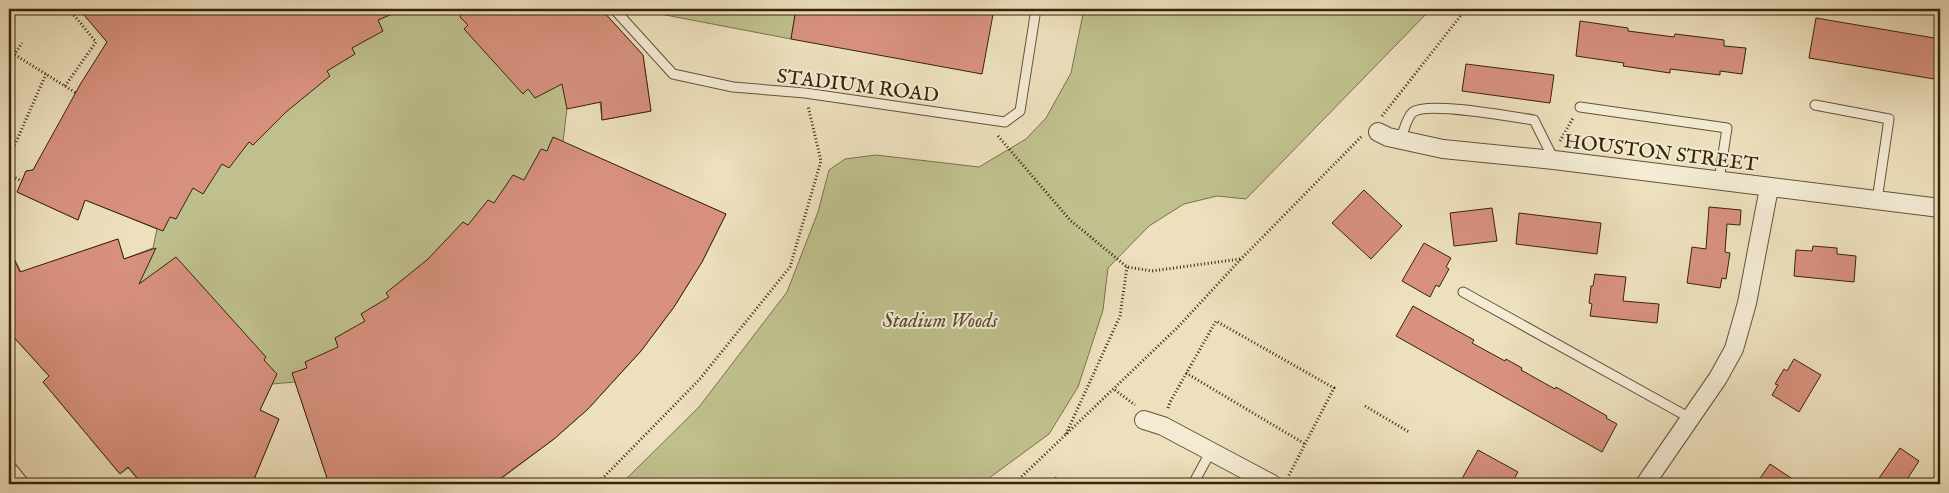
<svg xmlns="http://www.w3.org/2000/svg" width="1949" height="493" font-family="'IM FELL English',serif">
  <rect width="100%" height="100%" fill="#ede0bd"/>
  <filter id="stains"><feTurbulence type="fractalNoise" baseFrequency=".004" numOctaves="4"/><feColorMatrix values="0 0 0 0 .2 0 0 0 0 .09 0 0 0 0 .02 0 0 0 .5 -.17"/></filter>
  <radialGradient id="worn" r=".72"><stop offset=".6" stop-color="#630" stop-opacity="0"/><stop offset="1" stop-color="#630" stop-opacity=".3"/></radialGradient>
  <path fill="#bfc08d" stroke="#7b724c" d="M81,9h520l42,46 8,56 -49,9 -2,-18 -33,6 -4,34 163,72 -24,48 -28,45 -33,44 -53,58 -34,30 -52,39 -9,6h-164l-34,-102 -23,2 -12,26 19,9 -27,65h-110l-14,-16 -8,6 -77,-92 6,-6 -40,-44v-70l6,-2 6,12 97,-33 6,20 29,-11 4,-19 -72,-29 -7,20 -61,-28 9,-21 7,-1 74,-128 -27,-32z
    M634,9h162l-5,30z
    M1084,9h347l-185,190 -29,-3 -33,8 -35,22 -41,42 -5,42 -25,77 -29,47 -68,50h-360l78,-77 88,-115 31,-80 11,-42 16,-11 31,-4 103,12 47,-28 20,-21 25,-45z"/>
  <path fill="#d8917f" stroke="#37230b" d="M79,9h325l-26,11 5,11 -31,17 3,6 -28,17 3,5 -44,36 -33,33 -4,-3 -20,26 -7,-4 -19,30 -10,-6 -17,31 -6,-2 -7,14 -78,-31 -7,20 -61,-28 9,-21 7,-1 48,-87 26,-41z
    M465,9h136l42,46 8,56 -49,9 -1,-18 -34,7 -5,-25 -27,14 -7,-9 -5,5 -59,-65 4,-4 -8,-8z
    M796,9h198l-12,65 -191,-35z
    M1816,18l124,21v41l-131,-22z
    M1580,21l48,7v3l46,6 1,-3 49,6v6l22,2 -4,26 -22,-3v4l-50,-6v4l-47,-7 1,-3 -48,-7z
    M1466,64l88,11 -4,28 -88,-12z
    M553,137l173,77 -24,48 -28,45 -33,44 -53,58 -34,30 -61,45h-164l-37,-111 15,-5 -2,-6 33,-15 -3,-9 30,-17 -4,-7 28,-17 -3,-4 42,-34 35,-37 5,3 20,-25 6,3 19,-28 11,5 17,-31 6,2z
    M1364,190l38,36 -31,33 -39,-36z
    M1709,207l32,3 -1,15 -13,-1 -2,28 5,1 -4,26 -4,-1 -2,10 -33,-5 5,-36 14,2z
    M1492,208l5,33 -43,5 -4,-33z
    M1519,213l82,10 -4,31 -81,-10z
    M118,239l6,20 32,-11 -17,36 37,-27 90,100 -2,3 13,14 -17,36 19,9 -27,65h-110l-14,-17 -8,7 -77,-92 6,-6 -40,-44v-84l11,24z
    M1424,243l27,15 -5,9 3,2 -10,18 -3,-2 -6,12 -28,-16z
    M1813,246l24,2v6l19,2 -2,26 -60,-6 2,-26 16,1z
    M1595,274l31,3 -3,24 36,3 -2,19 -67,-7 2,-12 -3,-1 2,-17h2z
    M1413,306l61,34 -2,3 33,18 1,-2 16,9 -1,2 34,19 1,-2 51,29 -1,2 11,6 -15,28 -206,-116z
    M1794,359l27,16 -22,37 -27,-17 6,-10 -3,-1 9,-15 3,2z
    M1900,448l19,13 -15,23h-29z
    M1478,450l40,22 -7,12h-52z
    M1770,464l30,20h-44z"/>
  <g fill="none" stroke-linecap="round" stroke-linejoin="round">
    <g stroke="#645238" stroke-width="11">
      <path id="service" d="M614,9l59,65 60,13 72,6 200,29 15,-11 16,-102
        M1815,105l74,14 -12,81
        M1580,107l147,21 -8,52
        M1400,140c4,-8 6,-22 13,-28 15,-11 100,5 121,8l20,40
        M1463,292l227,126
        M9,464l16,20
        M1193,484l18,-33"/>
    </g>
    <g stroke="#645238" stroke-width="20">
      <path id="minor" d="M1378,132l10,5 55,12 111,11 386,48
        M1144,420l19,6 109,58
        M1645,484l73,-106 16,-29 13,-46 22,-115"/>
    </g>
    <path stroke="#37230b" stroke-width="3" stroke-dasharray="1 2.5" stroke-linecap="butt" d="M9,51l67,42
      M14,55l8,-12
      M65,86l31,-44 -23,-28
      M1382,116l84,-107
      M998,136l72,84 57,47 25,4 88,-12
      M1560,141l13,-23
      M9,158l37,-84
      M9,175l13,6
      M9,224l1,-1
      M1186,373l119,71
      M1115,390l20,15
      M1365,406l44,26
      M1168,408l2,-6 46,-81 118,67 -46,89
      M1066,434l54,-118 7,-49
      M1055,478l12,6
      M597,484l102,-104 91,-113 31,-106 -13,-55
      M1014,484l163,-156 64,-69 121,-123"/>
    <use href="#service" stroke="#f3ebd4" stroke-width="9"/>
    <use href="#minor" stroke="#f3ebd4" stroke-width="18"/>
  </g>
  <g text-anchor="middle" stroke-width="4" stroke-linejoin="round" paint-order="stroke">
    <g font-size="20" fill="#37230b" stroke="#f3ebd4">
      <text transform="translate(858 85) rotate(7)" y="7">STADIUM ROAD</text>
      <text transform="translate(1661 152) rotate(7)" y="7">HOUSTON STREET</text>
    </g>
    <g font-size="20" font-style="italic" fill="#594a2c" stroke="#f3ebd4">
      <text x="940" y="327">Stadium Woods</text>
    </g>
  </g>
  <rect width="1949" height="493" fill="none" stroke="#ede0bd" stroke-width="30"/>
  <rect x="10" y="10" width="1929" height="473" fill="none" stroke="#37230b" stroke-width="2.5"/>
  <rect x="15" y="15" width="1919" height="463" fill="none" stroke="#37230b"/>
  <rect width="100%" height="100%" filter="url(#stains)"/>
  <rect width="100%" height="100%" fill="url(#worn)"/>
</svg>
